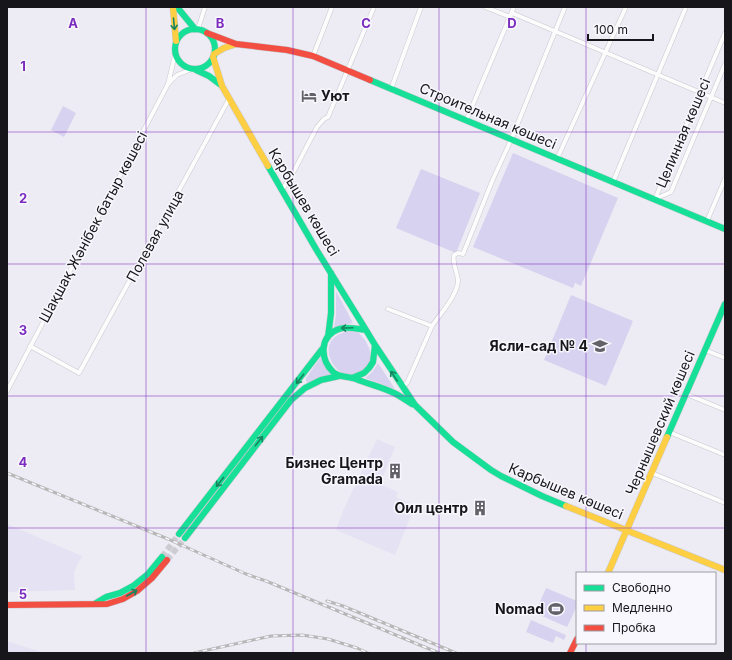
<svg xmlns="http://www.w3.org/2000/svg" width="732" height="660" font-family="Inter,sans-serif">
  <rect width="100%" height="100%" fill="#edecf4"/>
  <path fill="#e5e3f3" d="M377,439l18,8 -15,37 18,8 -2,5 19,9 -20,49 -59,-25 6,-17z
    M7,524l75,32 -8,16 1,18 -68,2z
    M7,641l37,12h-37z"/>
  <path fill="#d6d2ef" d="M63,106l13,7 -12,24 -13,-7z
    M513,153l105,45 -37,88 -6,-3 -2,5 -100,-41z
    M421,169l59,24 -24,60 -60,-25z
    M336,291l17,32 -19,4 2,-12z
    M571,295l62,26 -27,65 -62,-26z
    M350,331c3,0 6,1 9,2 2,2 4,5 6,7 5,9 9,17 2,26 -24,31 -63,-28 -17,-35z
    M321,357l4,10 6,8 -23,9 -2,-3v-3z
    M378,363l17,26 -30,-11c6,-4 9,-8 13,-15z
    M546,588l31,13v5l-10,21 -32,-14z
    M531,620l35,15 -2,5 -8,-4 -3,7 -27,-11z"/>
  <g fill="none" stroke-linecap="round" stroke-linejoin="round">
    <path stroke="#cdccd3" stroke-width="6" stroke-dasharray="6 3" stroke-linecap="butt" d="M162,557l17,-23
      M167,560l18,-22"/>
    <g stroke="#c8c8ce" stroke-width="5">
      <path id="street" d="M485,7l25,10
        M512,13l213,90
        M198,29l7,-22
        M313,56l19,-49
        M168,84l9,-9 15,-6
        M391,89l30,-82
        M466,121l48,-114
        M557,159l69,-152
        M613,182l73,-175
        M282,190l12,-19 23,-44 7,-8 4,-2 46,-110
        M655,199l70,-166
        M655,199l16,-7 54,-128
        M707,221l18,-42
        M388,309l44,17 -25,57 -5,4
        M432,326c8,-12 26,-31 26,-46 -1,-9 -6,-16 -4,-25l4,-2 5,1 30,-75 18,-39 54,-133
        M30,346l49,27 150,-274
        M705,350l20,8
        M7,391l161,-307 7,-29
        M686,394l39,16
        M669,432l56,23
        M652,473l73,30"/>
    </g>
    <g stroke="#c8c8ce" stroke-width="7">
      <path id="fast" d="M177,7l18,22
        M175 49a20 20 0 1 1 40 0a20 20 0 1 1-40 0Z
        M196,70l13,6 12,9
        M370,80l355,149
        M268,166l48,83 50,81
        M328,337l3,-24v-40
        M375,345l40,60 38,37 38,28 10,6 41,20 24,10
        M352,378l12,-5 5,-5 4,-6 2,-17 -9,-15c-9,-1 -19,-4 -27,-1 -20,7 -19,30 -6,43 7,6 15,4 23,7 12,5 26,8 38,14 6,3 12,7 18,11
        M667,437l58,-133
        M179,534l144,-186
        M185,538l106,-138 14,-12 16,-8 18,-4
        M96,603l10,-6 14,-4 13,-7 15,-12 14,-17"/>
    </g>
    <g stroke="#c8c8ce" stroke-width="7">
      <path id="slow" d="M173,7l3,34
        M214,54l10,-6 12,-4
        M213,57l9,29 46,80
        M566,506l159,64
        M608,573l59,-136"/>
    </g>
    <g stroke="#c8c8ce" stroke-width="7">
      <path id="jam" d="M207,33l29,11 51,6 26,6 57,24
        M7,605l100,-1 16,-5 14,-8 15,-13 15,-18
        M570,653l7,-14"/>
    </g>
    <use href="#street" stroke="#fcfcfd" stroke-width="4"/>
    <use href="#fast" stroke="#16e098" stroke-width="6"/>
    <use href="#slow" stroke="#ffcf43" stroke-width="6"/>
    <use href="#jam" stroke="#f24e42" stroke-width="6"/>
    <g stroke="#b7b7b8" stroke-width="3">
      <path id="rail" d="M7,473l161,66 78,35 20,7 173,72
        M327,601l16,5 113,47
        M194,653l77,-17 31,-1 26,4 29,9 11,5"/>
    </g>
    <use href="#rail" stroke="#f7f7fd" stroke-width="1.5" stroke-dasharray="4.5" stroke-linecap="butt"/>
  </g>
  <defs><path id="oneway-shaft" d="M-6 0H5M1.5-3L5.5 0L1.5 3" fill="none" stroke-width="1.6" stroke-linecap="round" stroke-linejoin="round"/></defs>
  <g stroke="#168560">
    <use href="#oneway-shaft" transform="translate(174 24) rotate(85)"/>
    <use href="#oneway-shaft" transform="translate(347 328) rotate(178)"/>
    <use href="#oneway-shaft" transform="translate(394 376) rotate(-124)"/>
    <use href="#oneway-shaft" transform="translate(300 379) rotate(128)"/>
    <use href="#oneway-shaft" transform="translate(259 441) rotate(-52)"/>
    <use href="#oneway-shaft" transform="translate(220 482) rotate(128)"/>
    <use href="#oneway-shaft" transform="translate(132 593) rotate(-30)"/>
  </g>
  <path fill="none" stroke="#7b2cbf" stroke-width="1" stroke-opacity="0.55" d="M146,7v646M293,7v646M439,7v646M586,7v566M7,132h718M7,264h718M7,396h718M7,528h718M586,643v10"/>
  <defs>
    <g id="hotel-bare" transform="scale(1.2)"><path d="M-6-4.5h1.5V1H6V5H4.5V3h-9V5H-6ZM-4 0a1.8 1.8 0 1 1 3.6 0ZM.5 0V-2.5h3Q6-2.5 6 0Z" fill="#626167" stroke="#f7f7fd" stroke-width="2.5" paint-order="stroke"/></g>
    <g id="school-bare" transform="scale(1.2)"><path d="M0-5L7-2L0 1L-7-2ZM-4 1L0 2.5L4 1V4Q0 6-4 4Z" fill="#626167" stroke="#f7f7fd" stroke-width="2.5" paint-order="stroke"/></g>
    <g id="building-bare" transform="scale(1.2)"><path d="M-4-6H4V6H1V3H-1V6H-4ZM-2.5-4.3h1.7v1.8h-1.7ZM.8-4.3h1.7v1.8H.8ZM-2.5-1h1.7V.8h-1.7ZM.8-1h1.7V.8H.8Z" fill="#626167" stroke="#f7f7fd" stroke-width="2.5" paint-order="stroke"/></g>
    <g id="stadium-bare" transform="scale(1.2)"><path d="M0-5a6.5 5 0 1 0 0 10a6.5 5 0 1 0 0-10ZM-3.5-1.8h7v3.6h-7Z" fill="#626167" stroke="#f7f7fd" stroke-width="2.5" paint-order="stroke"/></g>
  </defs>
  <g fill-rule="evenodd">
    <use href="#hotel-bare" x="309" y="96"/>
    <use href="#school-bare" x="600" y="346"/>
    <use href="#building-bare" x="395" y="471"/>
    <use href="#building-bare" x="480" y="508"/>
    <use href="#stadium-bare" x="556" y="609"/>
  </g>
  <g text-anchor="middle" stroke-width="3" stroke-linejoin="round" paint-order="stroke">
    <g font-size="14" font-weight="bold" fill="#17161b" stroke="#f7f7fd" text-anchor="end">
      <text x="321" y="101" text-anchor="start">Уют</text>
      <text x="588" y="351">Ясли-сад № 4</text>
      <text x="383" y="468">Бизнес Центр<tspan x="383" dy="16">Gramada</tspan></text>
      <text x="468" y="513">Оил центр</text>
      <text x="544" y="614">Nomad</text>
    </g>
    <g font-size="14" fill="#17161b" stroke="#f7f7fd">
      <text transform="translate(488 116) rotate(23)" y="5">Строительная көшесі</text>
      <text transform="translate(683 133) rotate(-67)" y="5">Целинная көшесі</text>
      <text transform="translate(304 202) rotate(59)" y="5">Карбышев көшесі</text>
      <text transform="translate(93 227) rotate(-62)" y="5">Шақшақ Жәнібек батыр көшесі</text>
      <text transform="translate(155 236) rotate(-61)" y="5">Полевая улица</text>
      <text transform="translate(660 423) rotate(-67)" y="5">Чернышевский көшесі</text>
      <text transform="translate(566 491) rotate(23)" y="5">Карбышев көшесі</text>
    </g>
  </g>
  <g font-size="13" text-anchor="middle" font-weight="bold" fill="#7b2cbf" stroke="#f7f7fd" stroke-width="3" stroke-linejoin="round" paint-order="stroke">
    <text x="73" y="28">A</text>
    <text x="220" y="28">B</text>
    <text x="366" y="28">C</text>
    <text x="512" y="28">D</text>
    <text x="23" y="71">1</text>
    <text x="23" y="203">2</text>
    <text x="23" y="335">3</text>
    <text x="23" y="467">4</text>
    <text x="23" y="599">5</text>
  </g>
  <rect width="732" height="660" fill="none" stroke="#17161b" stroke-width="16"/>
  <rect x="576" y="572" width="140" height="72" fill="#f7f7fd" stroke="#9d9da3"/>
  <rect x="584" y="585" width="20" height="6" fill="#16e098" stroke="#9d9da3"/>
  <text x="612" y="592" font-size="12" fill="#17161b">Свободно</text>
  <rect x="584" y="605" width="20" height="6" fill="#ffcf43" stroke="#9d9da3"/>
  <text x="612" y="612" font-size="12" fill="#17161b">Медленно</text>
  <rect x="584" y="625" width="20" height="6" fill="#f24e42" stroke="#9d9da3"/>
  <text x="612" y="632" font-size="12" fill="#17161b">Пробка</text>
  <path d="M588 34v6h65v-6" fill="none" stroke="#17161b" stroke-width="2"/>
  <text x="594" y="34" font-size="12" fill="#17161b" stroke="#f7f7fd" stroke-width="3" paint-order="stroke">100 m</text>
</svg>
